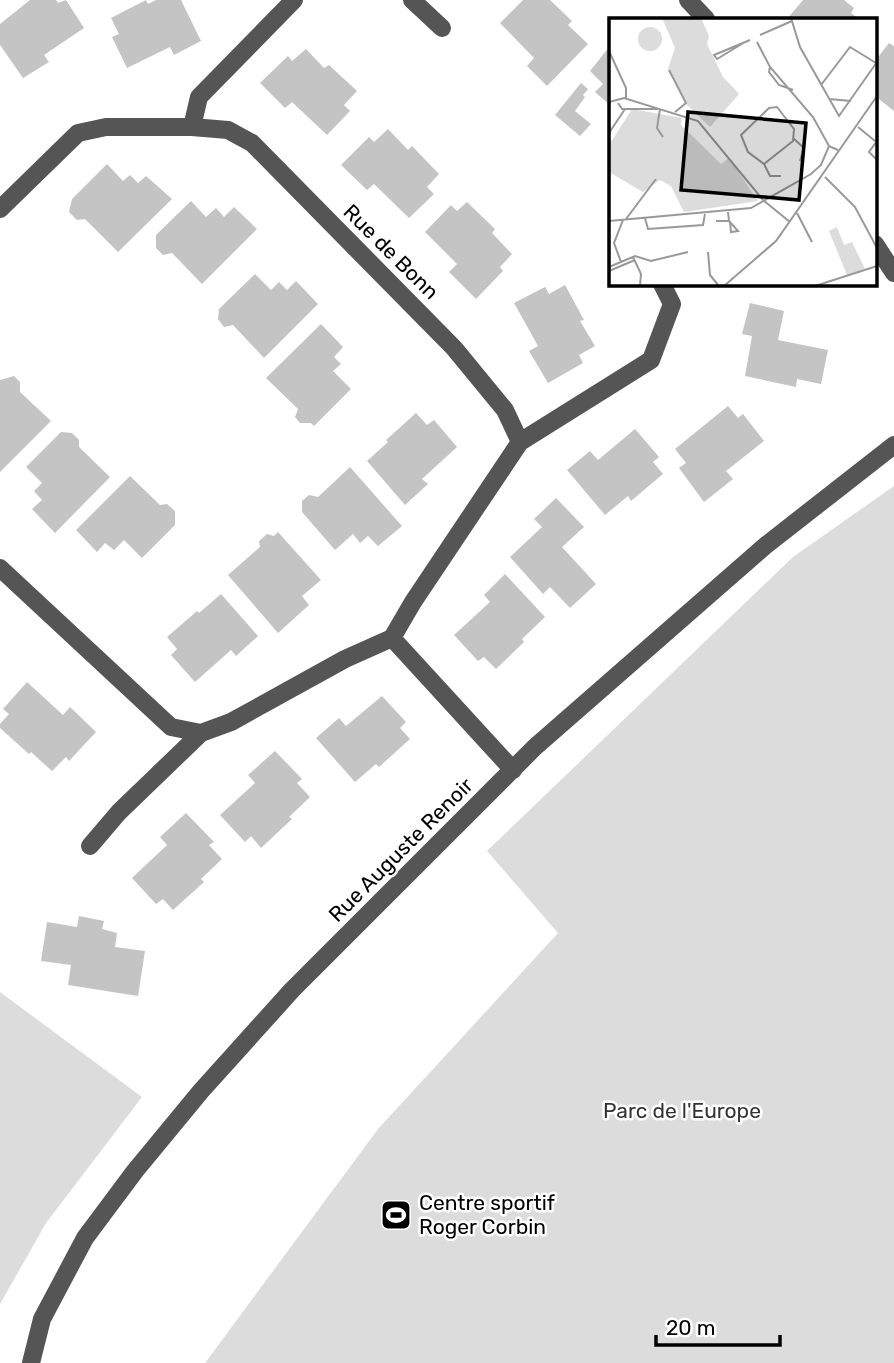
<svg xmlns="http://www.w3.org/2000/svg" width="894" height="1363" font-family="Rubik,sans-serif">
  <rect width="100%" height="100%" fill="#fff"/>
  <path fill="#dcdcdc" d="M894,486v877h-689l173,-234 180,-196 -71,-82 306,-294z
    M0,992l142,105 -96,126 -46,81z"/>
  <path fill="#c4c4c4" d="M30,0h26l2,3 8,-3 18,28 -40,27 5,7 -26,16 -23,-33v-21z
    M146,0l2,4 8,-4h25l20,41 -27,14 -4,-8 -43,21 -15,-31 7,-3 -8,-16z
    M523,0h27l22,21 -4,4 20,19 -41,42 -20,-20 7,-8 -34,-35z
    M803,0h41l10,8 -3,5 8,6h-72z
    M889,43l5,3v65l-19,-15v-35z
    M610,46v59l-15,-13 8,-8 -13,-13z
    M306,49l18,19 5,-3 28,26 -13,14 6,6 -23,24 -35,-33 -7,6 -25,-25 28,-27 4,5z
    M581,83l7,6 -5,6 2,2 -10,14 16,13 -11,12 -25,-21z
    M388,129l20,21 4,-4 27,28 -12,13 7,7 -25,24 -35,-34 -7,6 -26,-25 28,-28 5,5z
    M107,164l16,17 7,-6 8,8 8,-7 26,23 -54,53 -33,-33 -8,1 -8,-8 3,-13z
    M191,201l15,16 10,-9 8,9 10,-10 23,22 -55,55 -30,-31 -9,2 -7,-7v-13z
    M467,202l28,27 -3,4 20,21 -12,13 3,4 -27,28 -27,-27 8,-8 -32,-32 26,-27 6,6z
    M255,274l16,16 8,-8 8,8 9,-9 22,23 -54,54 -31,-33 -9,2 -6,-8 1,-10z
    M565,285l19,35 -4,1 15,25 -16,9 4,8 -35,20 -19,-32 9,-5 -24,-43 31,-16 4,7z
    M750,303l34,8 -6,29 50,10 -7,34 -24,-5 -1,8 -51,-11 7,-40 -10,-2z
    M321,324l22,23 -9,10 7,7 -8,7 18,18 -37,37 -3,-3h-11l-5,-6 3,-8 -32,-31z
    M14,376l6,6v10l31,29 -51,51v-92z
    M728,406l10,12 5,-4 21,27 -38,30 7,8 -29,23 -25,-34 7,-5 -11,-14z
    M416,413l11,12 7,-5 23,27 -35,32 6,5 -23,21 -38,-44 21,-19 -2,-2z
    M635,429l24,28 -6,5 10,12 -32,27 -3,-5 -23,19 -38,-45 23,-19 8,9z
    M61,432l11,1 7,7v7l31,30 -55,56 -23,-24 10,-9 -8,-9 8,-8 -16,-16z
    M350,467l52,59 -24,20 -10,-10 -8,7 -7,-9 -18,16 -33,-38v-11l7,-6 9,2z
    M130,476l30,29 7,-1 8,7v14l-33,33 -18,-18 -10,10 -9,-7 -8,9 -21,-22z
    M556,498l28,29 -22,20 34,37 -26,24 -20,-21 -7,7 -33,-37 32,-30 -8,-8z
    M278,532l43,48 -19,16 7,9 -31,28 -50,-58 32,-28 -1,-6 8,-7 7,2z
    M505,574l40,43 -23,22 2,3 -28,27 -12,-12 -6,4 -24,-26 36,-33 -6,-7z
    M221,594l37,42 -22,20 -5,-6 -36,32 -24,-27 6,-6 -10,-12 30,-26 2,2z
    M27,682l36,33 7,-8 26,25 -27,29 -3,-4 -14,14 -21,-19 -2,2 -29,-26v-4l9,-10 -6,-5z
    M382,696l24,26 -6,6 10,11 -31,28 -3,-3 -21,18 -39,-44 23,-20 7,8z
    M275,751l27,28 -5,4 13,14 -21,20 3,2 -31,29 -10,-12 -6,6 -25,-27 35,-32 -7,-8z
    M186,813l28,29 -5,3 13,14 -21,20 3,3 -31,28 -10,-11 -7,5 -24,-26 35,-33 -7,-8z
    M79,916l25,5 -2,8 15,4 -2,14 30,4 -7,45 -70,-11 3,-20 -30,-4 6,-39 30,5z"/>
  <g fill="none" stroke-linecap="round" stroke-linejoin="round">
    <path stroke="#555" stroke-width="18" d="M412,0l30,28
      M688,0l18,19
      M192,127l7,-30 95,-97
      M0,209l78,-76 28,-6h86l36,3 24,13 202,205 51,62 15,32 -107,160 -21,36 -47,21 -114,63 -30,11 -30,-6 -171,-159
      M875,244l19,29
      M520,442l131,-82 21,-56 -10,-20
      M392,638l121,132
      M90,846l29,-34 82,-79
      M31,1363l11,-44 43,-81 50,-67 66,-80 91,-101 243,-243 230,-201 129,-101"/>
  </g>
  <defs>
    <g id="stadium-square" transform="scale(1.575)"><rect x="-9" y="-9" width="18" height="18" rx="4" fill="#000" stroke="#fff"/><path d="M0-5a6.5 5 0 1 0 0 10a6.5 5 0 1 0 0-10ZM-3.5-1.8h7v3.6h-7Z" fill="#fff"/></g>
  </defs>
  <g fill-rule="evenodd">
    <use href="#stadium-square" x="396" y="1215"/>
  </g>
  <g text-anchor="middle" stroke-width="5" stroke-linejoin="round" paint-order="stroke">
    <g font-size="21" fill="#000" stroke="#fff">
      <text transform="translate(391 252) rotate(45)" y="7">Rue de Bonn</text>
      <text transform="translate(401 850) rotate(-45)" y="7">Rue Auguste Renoir</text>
    </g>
    <g font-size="21" fill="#333" stroke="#fff">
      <text x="682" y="1118">Parc de l'Europe</text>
    </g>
    <g font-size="21" fill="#000" stroke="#fff" text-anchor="start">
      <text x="419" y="1210">Centre sportif<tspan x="419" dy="24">Roger Corbin</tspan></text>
    </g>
  </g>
  <g transform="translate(609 18)">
    <rect width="268" height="268" fill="#fff"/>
    <path d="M53,0h39l8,18 -2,8 16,33 16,17 -29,33 -25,-24 -17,-34 7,-21zM29 21a12 12 0 1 1 24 0a12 12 0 1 1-24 0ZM23,91l50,9 -1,7 40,39 8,-6 29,43 -74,11 -13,-26 -11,-6 -17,12 -34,-20v-27zM228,209l7,18 8,-3 13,27 -18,6 -18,-44z" fill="#dcdcdc"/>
    <path fill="none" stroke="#999" stroke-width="2" d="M182,0l9,29 39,69 38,-54M151,17l32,-14M136,24l-28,17 -3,-4 36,-15M148,24l13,25 43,50 16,29M0,33l17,37v11M161,49l-1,5 10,13 14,5M60,52l17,33 -11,9M212,67l29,-38 26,16M220,81l22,2M0,84l15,-4 74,23 65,79 27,22M9,85l4,6h36M168,89l17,22 -1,12 -29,23 -16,-12 -7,-17 28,-27zM51,91l-3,19 6,9M249,109l17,14M0,115l16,-24M184,120l11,10 -4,13M268,123l-8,11 8,8M155,146l6,12h11M216,159l30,30 22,41M188,195l15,29M36,200l3,11 55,-4 2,-11M17,201l30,-40M0,203l142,-13 60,-34 10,-9 8,-19 9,4M107,203h13l-1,-9M120,203l9,10 -7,1 -1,-10M99,234l2,23 9,11M24,239l8,17 -1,12M12,244l-7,-19 9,-23M0,249l26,-11 16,5 37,-9M0,253l26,-11M115,268l52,-45 101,-145M206,268l62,-20"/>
    <path fill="#000" fill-opacity="0.15" stroke="#000" stroke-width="3.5" d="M79,94l118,11 -7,77 -118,-10z"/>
    <rect width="268" height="268" fill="none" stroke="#000" stroke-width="3.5"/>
  </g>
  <path d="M656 1335v10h124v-10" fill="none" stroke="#000000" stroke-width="3.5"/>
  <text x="666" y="1335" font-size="21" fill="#000000" stroke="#ffffff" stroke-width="5" paint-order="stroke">20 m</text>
</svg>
